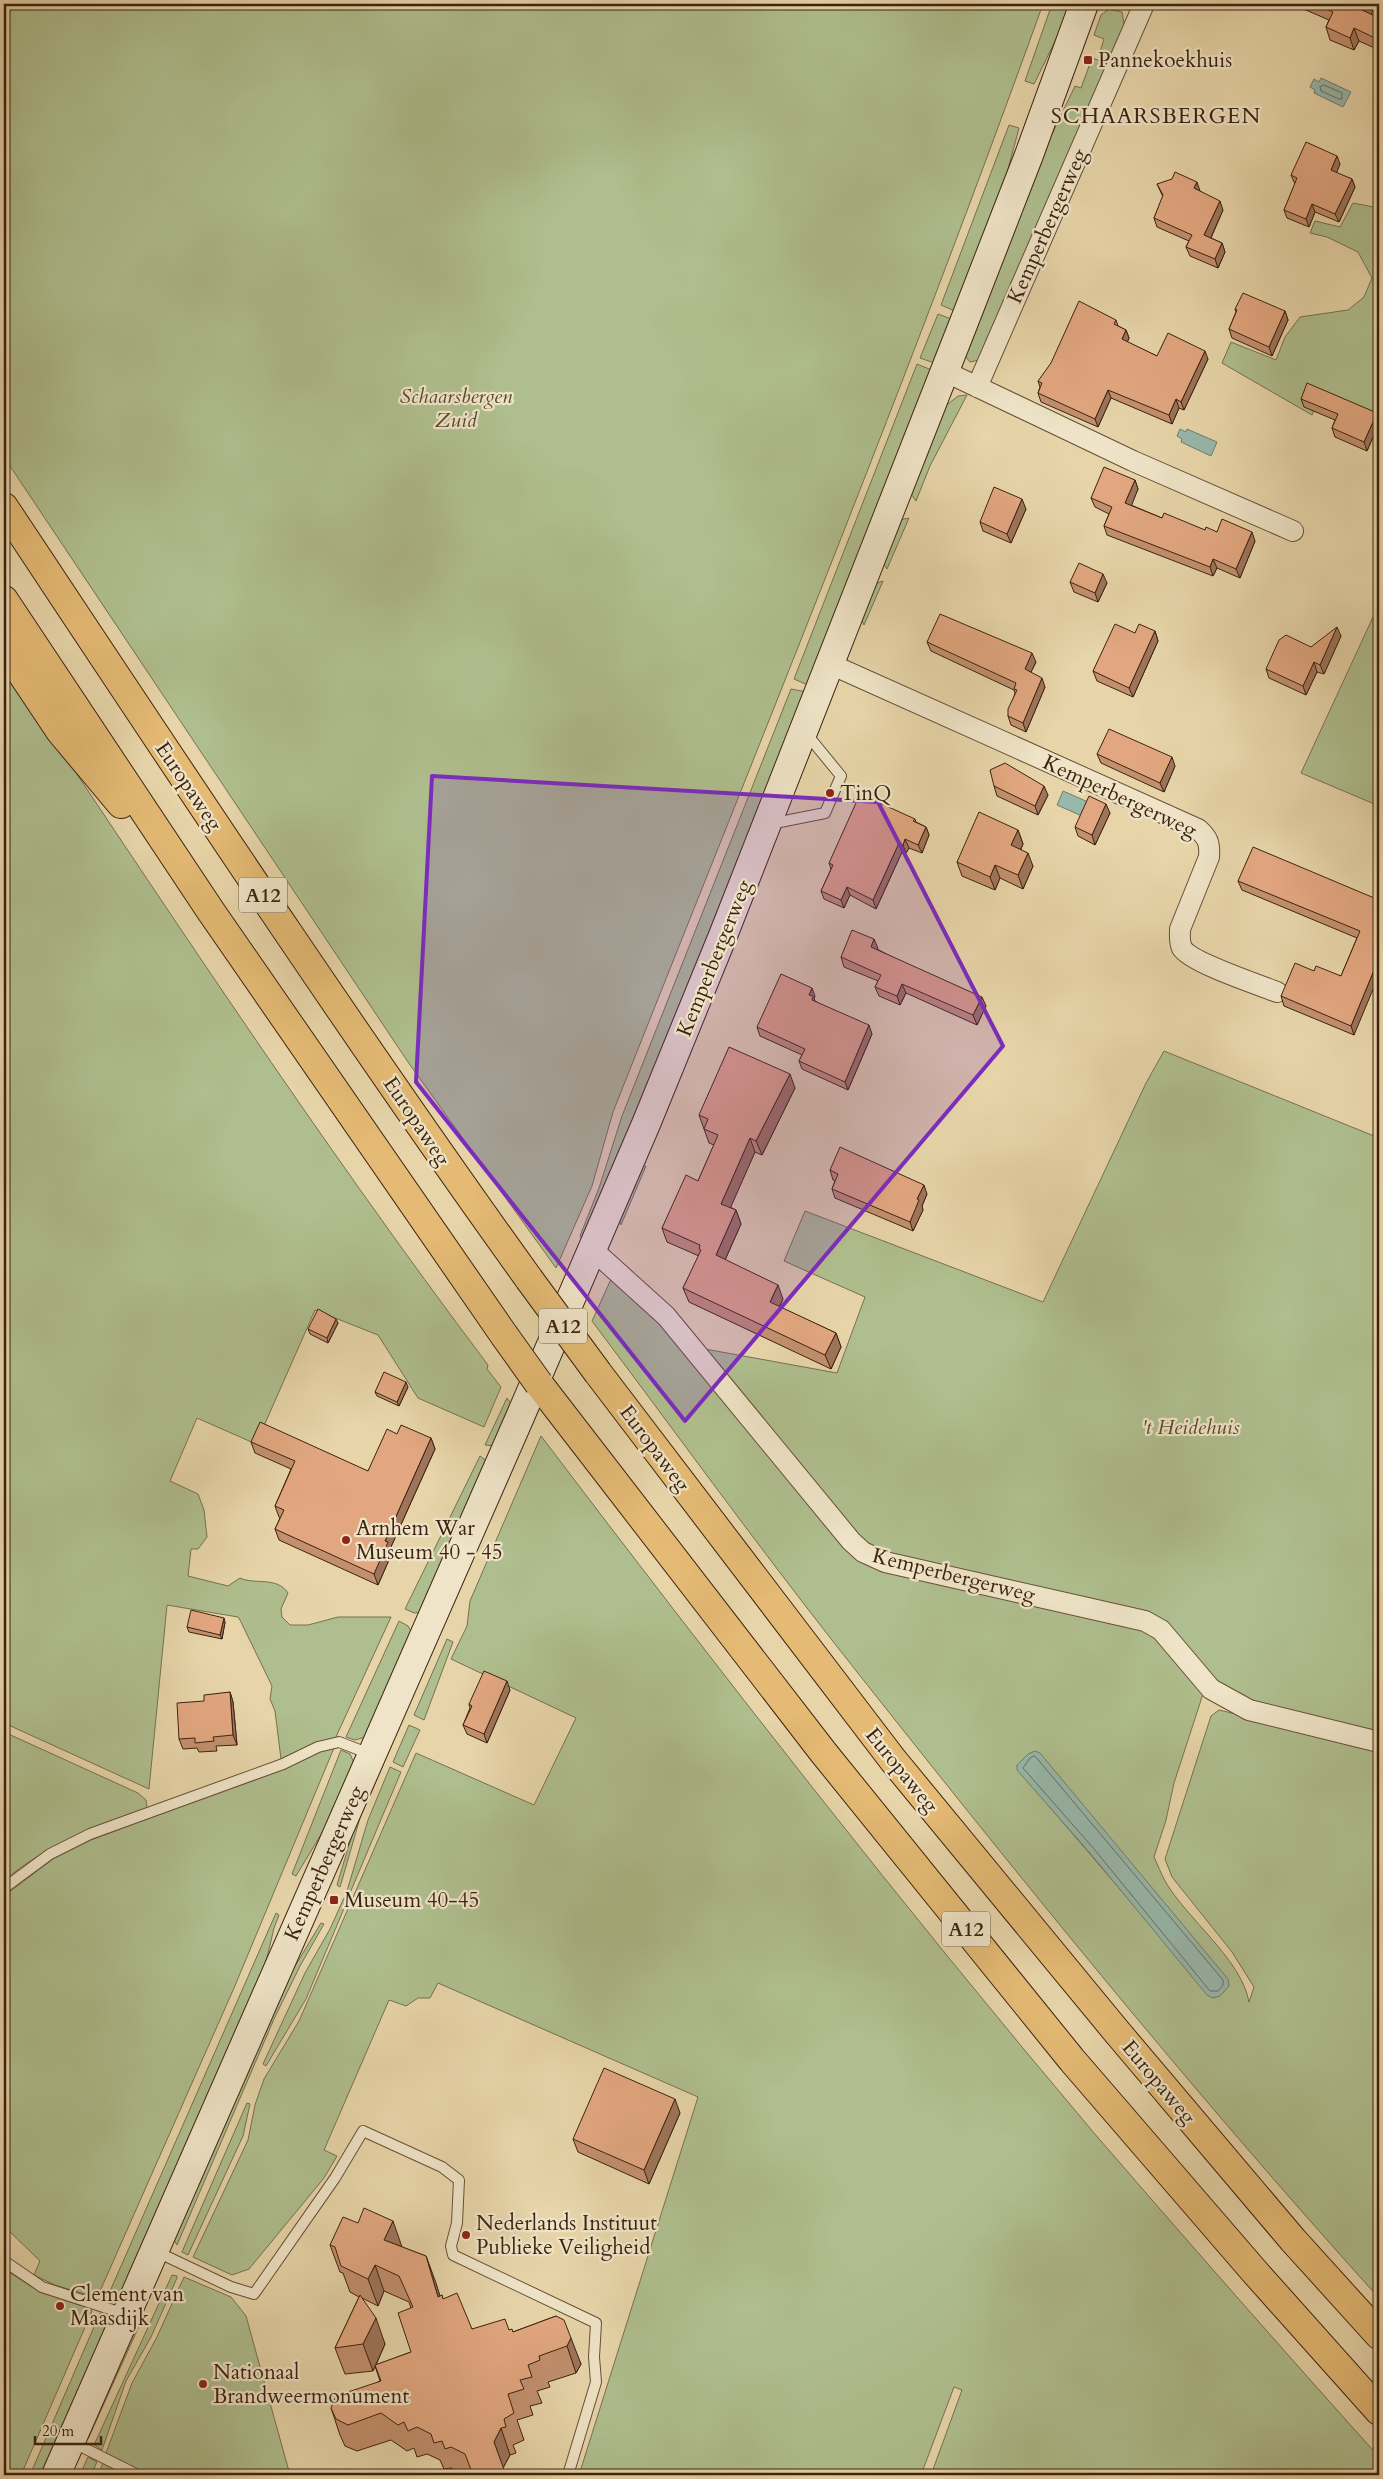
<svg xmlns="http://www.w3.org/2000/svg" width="1383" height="2479" font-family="Cardo,serif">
  <rect width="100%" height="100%" fill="#e7d5a9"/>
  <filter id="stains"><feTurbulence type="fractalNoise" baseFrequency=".004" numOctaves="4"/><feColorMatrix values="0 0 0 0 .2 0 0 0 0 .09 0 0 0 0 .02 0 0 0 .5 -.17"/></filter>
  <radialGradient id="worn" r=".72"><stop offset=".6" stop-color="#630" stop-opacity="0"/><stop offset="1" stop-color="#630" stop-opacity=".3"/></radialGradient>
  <path fill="#afbe8e" stroke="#767050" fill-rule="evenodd" d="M4,4h1039c-134,373 -284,740 -430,1108l-21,74 -36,82 -148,-206 -404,-605z
    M1052,4h19l-6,17 -31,63 -9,-3z
    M1109,9l13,3 3,17 -14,31 -12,-5 5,-16 -10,-4 7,-20z
    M1092,58l17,6 -130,296 -9,2 -5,-6 75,-197 35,-73 6,2z
    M1009,125l10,3 -20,75 -42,109 -16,-7z
    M1353,203l26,5v205l-8,2 -50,-19 -9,19 -90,-52 9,-21 45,18 9,-23 15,-20 48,-7 16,-13 8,-19 -14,-26 -31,-15 -17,-4 5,-12 25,6z
    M938,314l16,6 -17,44 -17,-6z
    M917,364l17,7 -124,315 -16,-7z
    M967,395l-37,71 -14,35 -7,-10 34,-83 15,-12z
    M909,518l-22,51 -5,-8 17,-41z
    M883,581l-19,44 -4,-9 14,-32z
    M1379,604v202l-78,-33z
    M4,665c158,236 313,473 484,700l-1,4 14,18 -17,40 -66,-29 -40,-63 -63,-25 -59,134 -59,-26 -27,63 28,13 6,16 3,27 -9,12h-7l-3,27 40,10 12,-8c14,7 37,-2 48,15l-7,16 1,8 8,8h18l30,-8h53l-56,122 -54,20 -6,-48 -5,-12 2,-13 -32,-66 -2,-3 -71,-12 -18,184 -145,-66z
    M791,689l16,3 -126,321 -99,226 -2,-3 19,-48 23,-72z
    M1164,1051l215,87v599l-129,-33 -35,-20 -51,-60 -299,-77 -160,-198 132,24 28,-76 -81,-36 21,-50 238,91 103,-219z
    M646,1166l-25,59 -3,-7 23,-51z
    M612,1277l47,44 187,223 296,82 15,9 47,56 -30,92 -8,37 -12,37c4,8 7,17 11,24 21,37 77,79 84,121l5,-15 -22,-35 -60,-75 -7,-18 46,-143 8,-6 160,38v550c-190,-210 -369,-432 -544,-654 -83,-106 -162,-215 -243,-323zM1017,1765l196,233 -195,-228z
    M507,1398l6,8 -19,40 -9,-1z
    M541,1436c179,236 362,471 553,697 94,109 189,217 285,324v18h-448l31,-85 -8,-3 -33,88h-342l119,-378 -260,-114 -8,15h-12l-12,8 -17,-6 -65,150 13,6 -13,22 -75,91 -17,6 -39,-18 55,-117 7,-35 9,-26 35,-58 117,-268 118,52 42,-87 -125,-59 16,-33 3,-25z
    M480,1456l8,6 -65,150 -9,1 -9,-4z
    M399,1621l9,5 5,9 -44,101 -14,4 -9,-3z
    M447,1639l6,3 -29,78 -10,-5z
    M409,1725l11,5 -17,37 -10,-5z
    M4,1732l134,61 8,7 1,8c-50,18 -102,37 -143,73z
    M334,1748l-100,240 -137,310 -42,-13 -21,-10 6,-14 -36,-35v-330l49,-37 38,-19 193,-73 34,-15z
    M341,1750l9,4 6,13 -19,41 -41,68 -4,-2z
    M380,1764l3,1 -23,53 -20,69 -3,-2 21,-70z
    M390,1767l11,5 -51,121 -3,-2 21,-71z
    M344,1898l4,1 -42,100 -40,67 -3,-2 42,-91 25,-44z
    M276,1913l3,2 -5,13 -14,59 -135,308 -15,5 -3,-2z
    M321,1923l3,1 -24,42 -26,53 -97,226 -4,-7 107,-247z
    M247,2103l3,1 -7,32 -55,119 -6,-3z
    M4,2269l36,23 46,15 6,4 -71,164h-17z
    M172,2275l5,1v2l-26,59 -25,44 -24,69 -8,-5z
    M184,2277l47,20 15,19 44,159h-143l-41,-22 26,-70 25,-46z
    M100,2313l5,2 5,10 -65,150h-15z
    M136,2322l4,2 -52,115 -2,-2z
    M88,2457l9,5 -6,13h-11z
    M103,2463l25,12h-30z"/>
  <path fill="#97b8ab" stroke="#737c6d" d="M1321,78l30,14 -8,15 -29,-14 1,-3 -5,-3 4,-8 5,3z
    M1180,429l6,3 1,-3 30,13 -6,14 -30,-14 1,-3 -5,-3z
    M1063,791l25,11 -6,14 -25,-11z
    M1035,1751l5,2 188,226 1,7 -9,10 -7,2 -6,-3 -117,-142 -73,-83v-5l11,-11z"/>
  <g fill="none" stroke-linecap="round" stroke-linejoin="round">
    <path stroke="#6a6d5e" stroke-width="1" d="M1324,85l18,8v6h-3l-18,-8 -1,-4z
      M1035,1756l188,224v5l-5,6h-8l-116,-142 -71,-81 7,-10z"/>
    <g stroke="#674f37" stroke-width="12">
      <path id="lane" d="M770,824l55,-11 16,-37 -36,-44
        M4,1888l46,-34 40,-20 193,-70 35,-17 21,-5 31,12
        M155,2251l76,36 23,7 81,-116 28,-47 79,36 17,13 -2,43 -6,23 2,9 143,68 -2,34 2,25 -28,93
        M4,2261l38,26 83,27
        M72,2442l66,33"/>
    </g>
    <g stroke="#674f37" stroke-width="22">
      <path id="street" d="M944,371l189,90 160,70
        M977,387l167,-383
        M830,664l368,165c10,9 12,14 11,28l-29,72c0,6 -1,13 2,19 8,14 77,37 95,44
        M593,1250l73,66 185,225 12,11 22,10 260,59 16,9 50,59 38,21 130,32"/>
    </g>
    <g stroke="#3c2211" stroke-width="30">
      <path id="secondary" d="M56,2475l464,-1058 126,-293 78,-191 242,-616 63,-162 55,-151"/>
    </g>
    <g stroke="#3c2211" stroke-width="30">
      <path id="highway" d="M4,507c172,259 343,519 525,772
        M4,600l206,310 294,425
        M4,647l56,84 61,73
        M598,1373l295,387 224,272 176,208 86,95
        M539,1384l284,368 249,308 182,211 125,140"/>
    </g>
    <use href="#lane" stroke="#efe4c7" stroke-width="10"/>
    <use href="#street" stroke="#efe4c7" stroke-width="20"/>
    <use href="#secondary" stroke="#efe4c7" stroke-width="28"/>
    <use href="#highway" stroke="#e4ba74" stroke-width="28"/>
    <g stroke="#3c2211" stroke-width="30" stroke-linecap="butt">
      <path id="highway-bridge" d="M529,1279l69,94
        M504,1335l35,49"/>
    </g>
    <use href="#highway-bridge" stroke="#e4ba74" stroke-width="28"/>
  </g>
  <path fill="#c2906e" stroke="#3c2211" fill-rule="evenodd" d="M1292,4h84l-5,10 8,4v32l-20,-9 -5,9 -24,-10 -4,-13 3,-7z
    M1340,164l-4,9 16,6 3,8 -16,35 -24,-10 -6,15 -22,-9 -3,-8 11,-26 -4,-9z
    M1157,184l43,7 23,19 -12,28 11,5 3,9 -7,16 -28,-12 -4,-9 3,-6 -32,-14 -3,-9 9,-21z
    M1235,309l50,2 3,9 -16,36 -40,-18 -3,-9 7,-17z
    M1116,320l2,6 8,4 3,8 -2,4 30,14 51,3 -24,51 -5,-2 -7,16 -61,-26 -13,29 -57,-25 -3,-9 2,-6 -2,-6z
    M1301,399l76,14 2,7v3l-12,28 -32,-14 -3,-9 3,-8 -31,-13z
    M1135,480l3,9 -7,16 31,13 43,12 12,2 38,9 -15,37 -23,-10 -4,8 -106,-41 -3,-9 5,-12 -14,-7 -4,-9z
    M1026,509l-15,34 -28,-12 -3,-9z
    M1070,582l37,1 -9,19 -24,-10z
    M1155,631l3,10 -25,56 -36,-16 -4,-10 42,-38z
    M1341,636l-17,38 -7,-2 -11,23 -37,-17 -3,-9 45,-22z
    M927,642l109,20 -5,10 14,15 -19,45 -15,-7 -3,-9 7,-23 -1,-3 -83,-39z
    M1097,754l78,12 -11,26 -63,-29z
    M994,786l54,9 -10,20 -41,-19z
    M1110,813l-15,32 -17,-9 -3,-9z
    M915,819l1,3 10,5 3,8 -7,18 -13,-5 -3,5 -4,-1 -26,57 -26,-14 -6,13 -20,-9 -3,-8 10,-22 -2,-6z
    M1018,830l5,14 -2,5 12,17 -10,23 -23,-11 -5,12 -33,-14 -5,-14z
    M1238,881l141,19 -25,135 -70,-29 -3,-10 33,-25 27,5 16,-38 -115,-48z
    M878,948l-1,1 109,57 -9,19 -71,-32 -6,12 -21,-9 -4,-9 3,-6 -34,-14 -3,-10z
    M815,996l-1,2 1,3 57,33 -24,56 -46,-21 -3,-8 3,-6 -42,-19 -3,-9z
    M795,1088l-33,67 -7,-3 -25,55 6,3 5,14 -16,36 58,39 -4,8 57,26 5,14 -10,22 -142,-67 -6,-14 16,-32 -32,-14 -5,-14 36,-47 16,-36 -5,-2 -10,-28z
    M830,1170l97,24 -5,12 1,4 -10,21 -78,-33 -3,-9 3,-8 -2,-1z
    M338,1323l-10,20 -18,-9 -2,-5z
    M408,1387l-9,19 -22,-10 -2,-4z
    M397,1434l34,4 4,11 -45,100 2,4 -14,32 -99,-45 -4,-11 5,-11 -1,-1 -4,-11 16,-37 -36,-16 -4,-11 117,29z
    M225,1622l-3,17 -33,-7 -2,-5z
    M510,1690l-23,53 -20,-9 -4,-9 7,-17 -1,-4z
    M230,1692l3,10 4,43 -21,1 1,5 -18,1 -2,-4 -14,1 -4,-10 25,-38z
    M680,2113l-31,71 -71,-32 -5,-13z
    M330,2245l72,2 24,9 14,40 2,-1 1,4 29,30 37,1 4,2 43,-16 25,48 -5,9 -28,9 2,5 -13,4 5,12 -12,3 3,9 -16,5 7,20 -11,5 3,8 -6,2 -7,13 3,7h-42l-3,-2 -6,2 -3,-7 -8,1 -4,-9 -13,-6 -10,3 -3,-9 -7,3 -16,-11 -34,11 -12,-5 -5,-11 -9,-27 49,-27 -5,-15 -2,5 -28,3 -10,-26 24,-51 -9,-5 -7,-19 -3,-1zM384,2291l25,11 2,6v44l-35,13 9,-21 -23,-46 16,8z"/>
  <path fill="#9e755a" stroke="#3c2211" d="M1365,4h11l-9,19 -5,-13z
    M1354,28l5,13 -5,9 -4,-12z
    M1379,35v10l-2,-6z
    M1337,156l3,8 -6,15 -3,-9z
    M1352,179l3,8 -16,35 -4,-8z
    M1197,182l3,9 -6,-3z
    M1220,201l3,9 -15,34 -4,-9z
    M1312,204l3,8 -6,15 -3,-8z
    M1222,243l3,9 -7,16 -3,-9z
    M1285,311l3,9 -16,36 -3,-9z
    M1126,330l3,8 -4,10 -3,-9z
    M1205,351l3,8 -24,51 -3,-8z
    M1108,390l3,8 -13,29 -3,-8z
    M1176,399l3,9 -7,16 -3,-9z
    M1377,413l2,7v3l-12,28 -3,-9z
    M1135,480l3,9 -9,23 -4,-9z
    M1022,499l4,10 -15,34 -4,-9z
    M1252,532l3,9 -15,37 -4,-9z
    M1213,559l4,9 -4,8 -3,-9z
    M1103,574l4,9 -9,19 -3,-9z
    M1337,627l4,9 -17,38 -4,-9z
    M1155,631l3,10 -25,56 -4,-9z
    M1032,653l4,9 -8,16 -3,-9z
    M1314,662l3,10 -11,23 -3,-9z
    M1042,678l3,9 -19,45 -3,-9z
    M1172,757l3,9 -11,26 -4,-9z
    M1044,786l4,9 -10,20 -3,-9z
    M1106,804l4,9 -15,32 -3,-10z
    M926,827l3,8 -7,18 -4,-8z
    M1018,830l5,14 -7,15 -5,-14z
    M905,839l4,9 -3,5 -3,-8z
    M899,843l3,9 -26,57 -3,-9z
    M1028,853l5,13 -10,23 -5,-14z
    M995,865l5,13 -5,12 -5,-13z
    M847,887l3,8 -6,13 -3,-8z
    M874,939l4,9 -4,8 -3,-9z
    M1379,958v17l-25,60 -3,-9z
    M902,984l4,9 -6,12 -3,-9z
    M812,988l3,8 -1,2 2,7 -1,3 -6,-13z
    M982,997l4,9 -9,19 -4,-10z
    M869,1025l3,9 -24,56 -3,-8z
    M790,1074l5,14 -33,67 -6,-14z
    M750,1138l5,14 -29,66 -5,-14z
    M924,1185l3,9 -5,12 1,4 -10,21 -3,-9 7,-23z
    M736,1210l5,14 -20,45 -5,-14z
    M778,1285l5,14 -8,17 -5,-14z
    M336,1319l2,4 -10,20 -1,-5z
    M836,1333l5,14 -10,22 -6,-14z
    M406,1382l2,5 -9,19 -2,-4z
    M431,1438l4,11 -45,100 2,4 -14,32 -4,-11 11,-33z
    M224,1618l1,4 -3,17 -2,-4z
    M507,1681l3,9 -23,53 -3,-9z
    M230,1692l3,10 4,43 -4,-10z
    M675,2099l5,14 -31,71 -5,-14z
    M393,2221l9,26 -18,-7z
    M426,2256l10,27 12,40 -10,-26z
    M375,2265l9,26 -6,15 -10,-27z
    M376,2318l9,26 -12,27 -10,-27z
    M571,2338l10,26 -5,9 -9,-27z
    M501,2428l9,27 -7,13 -9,-26z"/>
  <path fill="#e2a780" stroke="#3c2211" d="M1315,4h50l-3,6 17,8v17l-2,4 -23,-11 -4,10 -24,-11 7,-15z
    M1306,142l31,14 -6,14 21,9 -17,35 -23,-10 -6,15 -22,-9 13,-32 -6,-3z
    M1175,172l22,10 -3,6 26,13 -16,34 18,8 -7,16 -29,-12 6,-12 -38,-17 9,-23 -6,-11 15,-5z
    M1243,293l42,18 -16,36 -40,-18 8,-19 -2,-1z
    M1079,301l37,19 -2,4 12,6 -4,9 35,17 11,-23 37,18 -24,51 -5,-3 -7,16 -61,-25 -13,29 -57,-26 4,-10 -4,-2 13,-18z
    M1307,383l70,30 -13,29 -32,-14 6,-14 -37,-15z
    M1104,467l31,13 -10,23 37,15 2,-5 41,17 1,-3 11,5 5,-13 30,13 -16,37 -23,-10 -3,8 -106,-41 8,-19 -21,-9z
    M994,487l28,12 -15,35 -27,-12z
    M1079,563l24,11 -8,19 -25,-11z
    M940,614l92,39 -7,16 17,9 -19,45 -15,-7v-7l9,-19 -3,-1 2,-6 -89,-41z
    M1115,624l20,9 4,-9 16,7 -26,57 -36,-17z
    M1337,627l-17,38 -6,-3 -11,24 -37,-17 13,-29 7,-5 25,12z
    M1109,729l63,28 -12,26 -63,-29z
    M1005,763l39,23 -9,20 -41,-20 -4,-16z
    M860,794l55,25 -2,2 13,6 -8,18 -13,-6 -2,6 -4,-2 -26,57 -26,-13 -6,13 -20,-9 12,-26 -4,-2z
    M1089,796l17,8 -14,31 -17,-8z
    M979,812l39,18 -7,15 17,8 -10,22 -23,-10 -5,12 -33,-15z
    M1253,847l126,53v58l-28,68 -70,-30 14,-33 19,8 2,-5 25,10 19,-45 -122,-50z
    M852,930l22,9 -3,8 111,50 -9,18 -71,-31 -5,12 -22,-9 6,-12 -40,-18z
    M781,974l31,14 -3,7 4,1 -1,4 57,25 -24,57 -46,-21 6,-12 -48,-22z
    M729,1047l61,27 -34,67 -6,-3 -29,66 15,6 -20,45 62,30 -8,17 66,31 -11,22 -142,-67 18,-38 -2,-1 1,-4 -38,-17 24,-53 12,6 20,-46 -14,-6 4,-10 -9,-4z
    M840,1147l84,38 -7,14 2,1 -9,22 -78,-33 6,-15 -8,-4z
    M318,1309l18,10 -9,19 -19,-9z
    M384,1372l22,10 -9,20 -22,-10z
    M260,1422l108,49 19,-42 10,5 4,-9 30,13 -46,103 3,1 -14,32 -99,-45 9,-19 -9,-4 20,-45 -44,-19z
    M191,1610l33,8 -4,17 -33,-8z
    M484,1671l23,10 -23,53 -21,-9 9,-19 -3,-2z
    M230,1692l3,43 -20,2 1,4 -19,2v-5l-16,1 -2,-36 27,-2v-6z
    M604,2068l71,31 -31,71 -71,-31z
    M364,2208l29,13 -9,19 42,16 12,41 4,-2 1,4 14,-6 15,36 33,-10 4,11 3,-1 1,3 43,-16 8,4 7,18 -4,8 -28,10 1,4 -12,5 4,12 -12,3 4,9 -16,5 6,19 -10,6 2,8 -5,1 -7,14 12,33h-33l-8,-21 -14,-7 -6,2 -3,-8 -8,2 -3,-9 -14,-7 -9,4 -4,-9 -6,3 -17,-12 -33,12 -12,-6 -5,-11 5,-12 45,-15 -6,-16 36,-13 -13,-39 15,-6 -14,-31 -24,-11 -7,14 -27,-13 -6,-19 -5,-2 13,-28 15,6z
    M360,2295l16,23 -13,26 -28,4z"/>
  <path fill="#7b2cbf" fill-opacity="0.2" stroke="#7b2cbf" stroke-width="4" stroke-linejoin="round" d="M432,776l446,26 125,244 -318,375 -269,-339z"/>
  <g fill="#8f2418" stroke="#efe4c7" stroke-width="2">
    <rect x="1083" y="55" width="10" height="10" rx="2.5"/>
    <circle cx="830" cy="793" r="5"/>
    <circle cx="346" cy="1540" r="5"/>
    <rect x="329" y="1895" width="10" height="10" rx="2.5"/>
    <circle cx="466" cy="2235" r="5"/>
    <circle cx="60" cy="2306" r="5"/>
    <circle cx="203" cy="2384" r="5"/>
  </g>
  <g text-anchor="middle" stroke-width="4.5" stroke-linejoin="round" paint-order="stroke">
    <g fill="#efe4c7" stroke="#725c48" stroke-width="1">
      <rect x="239" y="877.5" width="48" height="35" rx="4"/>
      <rect x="539" y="1308.5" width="48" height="35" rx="4"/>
      <rect x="942" y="1911.5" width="48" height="35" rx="4"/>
    </g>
    <g font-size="20" font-weight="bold" fill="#3c2211">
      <text x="263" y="902">A12</text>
      <text x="563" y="1333">A12</text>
      <text x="966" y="1936">A12</text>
    </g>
    <g font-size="21" fill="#3c2211" stroke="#efe4c7" text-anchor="start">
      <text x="1098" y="67">Pannekoekhuis</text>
      <text x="840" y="800">TinQ</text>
      <text x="356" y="1535">Arnhem War<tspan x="356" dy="24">Museum 40 - 45</tspan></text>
      <text x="344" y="1907">Museum 40-45</text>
      <text x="476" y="2230">Nederlands Instituut<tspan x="476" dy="24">Publieke Veiligheid</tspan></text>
      <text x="70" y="2301">Clement van<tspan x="70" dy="24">Maasdijk</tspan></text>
      <text x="213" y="2379">Nationaal<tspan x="213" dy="24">Brandweermonument</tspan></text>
    </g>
    <g font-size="21" fill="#3c2211" stroke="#efe4c7">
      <text transform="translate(1047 226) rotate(-66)" y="7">Kemperbergerweg</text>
      <text transform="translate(189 786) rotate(56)" y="7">Europaweg</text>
      <text transform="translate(1120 796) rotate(25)" y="7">Kemperbergerweg</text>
      <text transform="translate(714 958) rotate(-68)" y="7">Kemperbergerweg</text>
      <text transform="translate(417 1121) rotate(56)" y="7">Europaweg</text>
      <text transform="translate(655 1448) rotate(53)" y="7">Europaweg</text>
      <text transform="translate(954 1575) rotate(14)" y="7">Kemperbergerweg</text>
      <text transform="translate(902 1770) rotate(51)" y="7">Europaweg</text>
      <text transform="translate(324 1863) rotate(-66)" y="7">Kemperbergerweg</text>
      <text transform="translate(1159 2082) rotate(50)" y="7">Europaweg</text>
    </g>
    <g font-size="21" font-style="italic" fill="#594930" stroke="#efe4c7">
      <text x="456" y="403">Schaarsbergen<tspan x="456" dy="24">Zuid</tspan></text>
      <text x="1191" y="1434">'t Heidehuis</text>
    </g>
    <g font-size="22" letter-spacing="1" fill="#3c2211" stroke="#efe4c7">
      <text x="1156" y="123">SCHAARSBERGEN</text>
    </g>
  </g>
  <rect width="1383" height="2479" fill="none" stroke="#e7d5a9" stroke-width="20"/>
  <rect x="5" y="5" width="1373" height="2469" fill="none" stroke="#3c2211" stroke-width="2.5"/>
  <rect x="10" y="10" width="1363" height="2459" fill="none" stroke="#3c2211"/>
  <path d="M35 2436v8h66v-8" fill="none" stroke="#3c2211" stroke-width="2.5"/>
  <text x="42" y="2436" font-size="15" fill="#3c2211" stroke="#efe4c7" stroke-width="4" paint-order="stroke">20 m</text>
  <rect width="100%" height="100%" filter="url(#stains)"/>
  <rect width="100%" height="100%" fill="url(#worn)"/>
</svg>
